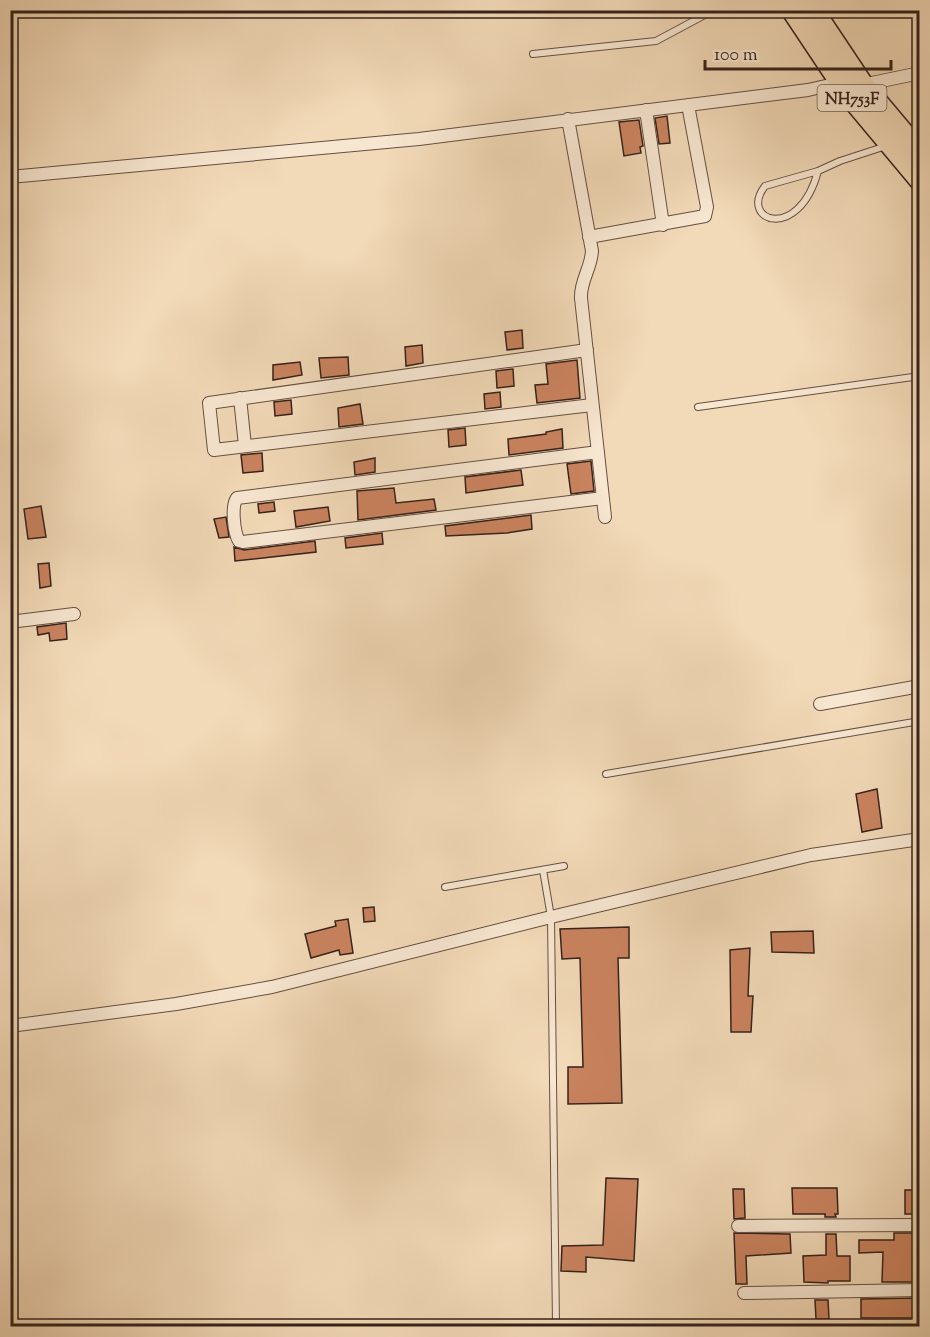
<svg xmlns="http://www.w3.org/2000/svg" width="930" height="1337" font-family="'Sorts Mill Goudy',serif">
  <rect width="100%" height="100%" fill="#f2d9b7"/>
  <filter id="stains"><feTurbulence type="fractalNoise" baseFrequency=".00333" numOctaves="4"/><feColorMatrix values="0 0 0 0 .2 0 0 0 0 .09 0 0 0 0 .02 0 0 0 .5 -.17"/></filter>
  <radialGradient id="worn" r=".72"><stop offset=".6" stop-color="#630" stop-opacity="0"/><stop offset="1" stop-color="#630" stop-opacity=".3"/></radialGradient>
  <path fill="#ca835f" stroke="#35221b" stroke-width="1.5" d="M667,116l3,27 -11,1 -4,-26z
    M639,120l4,26 -3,1 1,6 -17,3 -5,-34z
    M522,330l1,18 -16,2 -2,-18z
    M422,345l1,18 -17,3 -1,-19z
    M348,357l1,18 -28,3 -2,-20z
    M577,360l3,38 -43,5 -2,-18 13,-1 -2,-20z
    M300,362l2,13 -29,5v-15z
    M513,369l1,17 -17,2 -1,-17z
    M500,392l1,15 -16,2 -1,-15z
    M291,400l1,14 -17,2 -1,-14z
    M360,404l3,20 -24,3 -1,-19z
    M465,428l1,17 -17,2 -1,-17z
    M562,429l1,19 -54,7 -1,-16 38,-5v-2z
    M262,453l1,18 -20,2 -2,-18z
    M375,458v14l-20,3 -1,-13z
    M591,461l3,30 -23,3 -4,-30z
    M521,470l2,15 -57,8 -1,-16z
    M394,488l2,15 38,-4 2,11 -78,10 -1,-29z
    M274,502l1,9 -16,2 -1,-9z
    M41,506l5,31 -18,2 -4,-30z
    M328,507l2,14 -34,6 -2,-16z
    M531,515l1,14 -25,4 -61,3 -1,-10z
    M226,517l3,20 -10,1 -5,-19z
    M382,533l1,11 -37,4 -1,-10z
    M315,541l1,11 -81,9 -1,-14 10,3z
    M49,563l2,23 -11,2 -2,-24z
    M66,623l1,16 -17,2 -1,-8 -11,2 -1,-8z
    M877,789l5,39 -20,4 -6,-38z
    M374,907l1,14 -11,1 -1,-14z
    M348,919l5,34 -13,2 -1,-5 -28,8 -6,-24 31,-8 -1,-5z
    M629,927v31h-11l4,145 -54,1v-37h15l-3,-109 -18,1 -2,-30z
    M813,931l1,22 -42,-1 -1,-20z
    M750,948l-2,48h5l-2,36h-20l-1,-82z
    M606,1178l32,1 -4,82 -48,-4v15l-25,-1 1,-25 41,-1z
    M792,1188h45l1,26h-3l1,3h-11v-3h-32z
    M733,1189h11l1,29 -11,1z
    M905,1190h15v24h-15z
    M734,1233l56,1 1,19 -45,3 1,28h-11z
    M894,1233h21v22h5v27h-38l1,-30 -24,1v-13h35z
    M826,1234h10l1,22h13v25h-22v2l-24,-1 -1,-26 23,-1z
    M920,1298v20h-59v-19z
    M815,1300h13l1,19h-13z"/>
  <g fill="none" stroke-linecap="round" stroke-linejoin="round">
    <g stroke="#645042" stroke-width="8">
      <path id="lane" d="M533,54l123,-13 58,-31
        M818,171c-19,72 -80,50 -53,15l53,-15 22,-10 46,-15
        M698,407l222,-31
        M606,774l314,-53
        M543,870l8,47 5,409
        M445,887l119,-21"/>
    </g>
    <g stroke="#645042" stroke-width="14">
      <path id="street" d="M862,85l58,-12
        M646,110l17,115
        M568,119l24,132c-1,18 -12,30 -11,47l24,219
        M10,177l409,-38 389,-49 35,-8
        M589,237l116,-21 2,-9 -19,-102
        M587,350l-378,53 5,47 378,-45
        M240,398l5,48
        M598,452l-361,46c-6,8 -3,35 2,43l4,1 360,-44
        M10,622l64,-8
        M820,704l100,-18
        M10,1026l166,-22 96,-17 279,-70 260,-62 109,-16
        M738,1226l182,-1
        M744,1293l176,-3"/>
    </g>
    <g stroke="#35221b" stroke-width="25">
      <path id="highway" d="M793,10l56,84 71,85
        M812,10l50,75 58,69"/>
    </g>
    <use href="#lane" stroke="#f7e6d0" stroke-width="6"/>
    <use href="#street" stroke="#f7e6d0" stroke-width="12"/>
    <use href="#highway" stroke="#f2d9b7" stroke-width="22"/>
  </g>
  <g text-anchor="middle" stroke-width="6" stroke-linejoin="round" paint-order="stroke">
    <rect fill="#f7e6d0" stroke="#6f5d51" stroke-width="1.5" x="817.5" y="85" width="69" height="26" rx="4.5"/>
    <g font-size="16" font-weight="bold" fill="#35221b">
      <text x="852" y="104">NH753F</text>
    </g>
  </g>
  <rect width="930" height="1337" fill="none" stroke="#f2d9b7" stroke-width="36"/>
  <rect x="12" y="12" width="906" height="1313" fill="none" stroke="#35221b" stroke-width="3"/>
  <rect x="18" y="18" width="894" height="1301" fill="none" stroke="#35221b" stroke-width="1.5"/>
  <path d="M705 60v9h186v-9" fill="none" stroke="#35221b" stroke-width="3"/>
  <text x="714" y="60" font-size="18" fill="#35221b" stroke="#f7e6d0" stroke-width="4.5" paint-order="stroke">100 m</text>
  <rect width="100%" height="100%" filter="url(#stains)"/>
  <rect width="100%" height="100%" fill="url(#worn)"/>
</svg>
